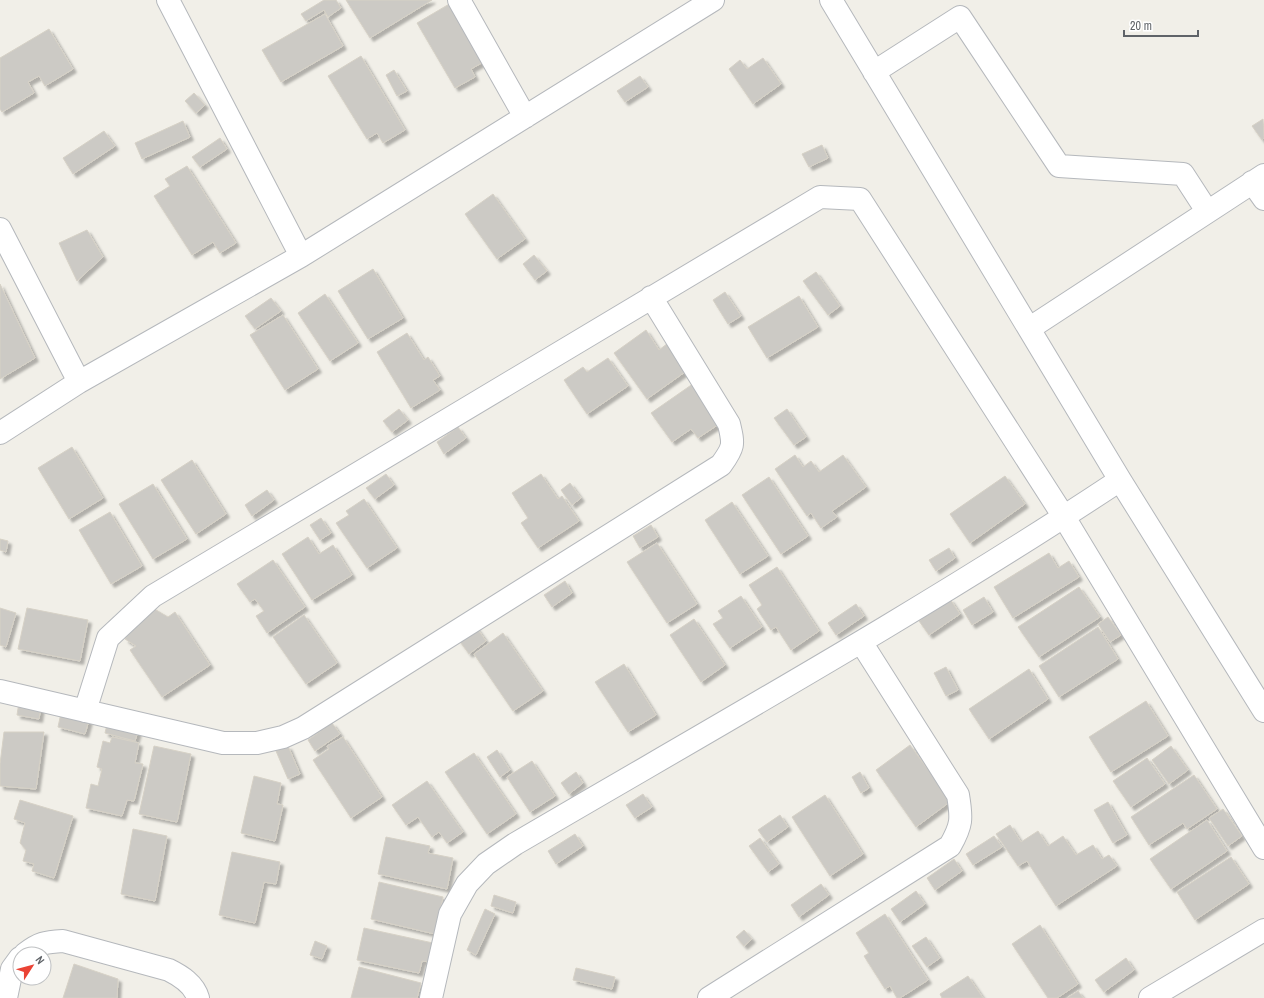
<svg xmlns="http://www.w3.org/2000/svg" width="1264" height="998" font-family="'Archivo Narrow',sans-serif">
  <defs>
    <filter id="shadow"><feDropShadow dx="3.5" dy="3.5" stdDeviation="1" flood-color="#0004"/></filter>
  </defs>
  <rect width="100%" height="100%" fill="#f1efe8"/>
  <path fill="#cccac5" stroke="#d6d1c6" filter="url(#shadow)" d="M324,0h12l5,8 -13,9 -4,-7 -18,11 -5,-7z
    M346,0h86l-62,38z
    M451,3l34,58 -14,8 4,8 -20,11 -38,-65z
    M325,14l18,32 -62,36 -19,-32z
    M49,29l24,40 -28,17 -6,-10 -11,6 6,11 -32,19 -2,-3v-51z
    M361,56l44,74 -22,13 -6,-10 -10,6 -39,-63z
    M763,58l18,26 -28,20 -24,-35 11,-9 7,9z
    M394,70l13,21 -10,5 -11,-21z
    M640,76l8,11 -23,15 -8,-11z
    M194,93l11,12 -9,8 -11,-12z
    M1263,119l1,19 -2,2 -10,-14z
    M183,121l7,16 -48,22 -7,-16z
    M104,131l11,15 -42,28 -10,-16z
    M220,138l7,11 -27,18 -8,-10z
    M822,145l6,13 -19,9 -7,-13z
    M187,166l49,77 -16,10 -7,-11 -21,13 -38,-59 16,-10 -5,-7z
    M493,194l32,45 -28,20 -32,-45z
    M87,230l16,27 -26,24 -18,-38z
    M534,255l13,16 -12,9 -12,-16z
    M373,269l30,49 -35,21 -30,-48z
    M816,272l24,34 -12,9 -25,-34z
    M0,284l35,74 -35,21z
    M725,292l16,24 -13,8 -15,-24z
    M325,294l33,49 -28,18 -32,-48z
    M799,296l19,31 -51,31 -19,-31z
    M271,298l10,13 -26,18 -10,-13z
    M283,315l35,54 -33,21 -35,-55z
    M646,330l13,20 13,-10 20,27 -45,32 -33,-46z
    M407,333l17,27 4,-3 12,19 -7,4 7,10 -29,18 -34,-56z
    M608,358l20,28 -41,28 -23,-34 19,-13 4,5z
    M697,381l22,43 -21,14 -7,-9 -19,13 -21,-29z
    M399,409l9,11 -16,12 -9,-11z
    M787,409l19,28 -12,8 -20,-27z
    M458,427l8,11 -22,16 -7,-12z
    M72,447l31,51 -34,21 -31,-51z
    M795,455l8,12 8,-6 8,11 24,-17 23,32 -34,24 5,6 -16,11 -10,-15 -4,3 -32,-47z
    M192,460l34,54 -30,20 -35,-54z
    M386,474l8,11 -19,14 -9,-11z
    M541,474l17,25 4,-3 17,25 -41,27 -17,-25 7,-5 -16,-25z
    M1005,476l20,28 -55,39 -20,-29z
    M769,477l39,59 -27,18 -39,-59z
    M570,483l11,15 -9,7 -11,-15z
    M153,484l34,55 -34,20 -34,-55z
    M267,490l7,10 -22,16 -7,-11z
    M364,499l33,49 -30,20 -31,-45 13,-8 -3,-4z
    M732,502l36,54 -28,18 -35,-54z
    M110,512l32,54 -31,18 -32,-54z
    M321,518l10,15 -11,7 -10,-15z
    M651,525l7,12 -18,11 -7,-12z
    M308,537l11,17 14,-9 19,30 -40,25 -30,-46z
    M0,539l8,2 -2,11 -6,-2z
    M657,543l40,61 -30,19 -40,-61z
    M949,548l6,10 -19,13 -7,-11z
    M1049,553l9,15 11,-7 10,16 -66,41 -19,-31z
    M273,560l32,47 -38,26 -11,-17 8,-5 -9,-12 -5,3 -13,-18z
    M777,567l42,64 -28,19 -15,-23 -5,3 -14,-21 5,-4 -13,-20z
    M565,581l7,12 -20,14 -8,-12z
    M1079,587l21,30 -61,40 -21,-30z
    M741,596l21,31 -32,21 -17,-24 10,-6 -5,-7z
    M984,597l9,15 -21,13 -9,-15z
    M950,599l10,15 -31,21 -10,-14z
    M146,604l22,13 7,-5 35,53 -48,32 -32,-47 6,-4 -11,-7z
    M856,604l8,12 -28,19 -8,-12z
    M0,608l16,5 -10,34 -6,-2z
    M27,608l61,12 -8,41 -62,-12z
    M304,615l33,48 -31,21 -33,-47z
    M1108,617l13,18 -11,7 -12,-18z
    M694,619l31,46 -24,17 -31,-47z
    M476,627l10,14 -17,13 -11,-15z
    M1098,627l20,32 -59,38 -20,-31z
    M503,633l40,58 -30,20 -39,-57z
    M624,664l32,51 -28,17 -33,-50z
    M946,667l12,23 -12,6 -12,-23z
    M1029,669l19,30 -59,40 -20,-30z
    M1146,701l22,35 -57,36 -22,-35z
    M19,702l22,4 -2,13 -22,-4z
    M61,713l28,7 -4,14 -27,-7z
    M108,720l31,8 -4,13 -30,-8z
    M332,723l8,11 -25,17 -7,-11z
    M4,732h40l-8,57 -36,-3v-22z
    M112,737l27,6 -4,20 8,1 -9,37 -7,-1 -5,16 -36,-8 5,-24 7,2 4,-17 -5,-2 6,-26 7,2z
    M343,737l39,60 -31,21 -38,-58 16,-11 -2,-3z
    M910,745l41,56 -35,26 -40,-57z
    M154,746l37,8 -14,68 -38,-8z
    M288,746l12,28 -12,5 -12,-28z
    M1171,746l17,24 -19,14 -17,-24z
    M497,750l13,20 -10,7 -13,-20z
    M474,753l42,61 -29,20 -42,-62z
    M1147,758l18,26 -34,23 -18,-26z
    M532,761l23,35 -25,16 -23,-35z
    M576,772l7,11 -14,11 -8,-11z
    M860,772l9,16 -8,5 -9,-16z
    M1194,775l23,34 -30,20 -4,-6 -34,22 -18,-28z
    M254,776l27,7 -4,21 6,1 -8,36 -34,-8z
    M427,781l36,51 -16,11 -8,-11 -7,5 -14,-20 -12,8 -14,-20z
    M643,794l9,13 -17,11 -9,-13z
    M825,795l38,59 -33,22 -38,-59z
    M20,800l53,16 -19,62 -22,-7 2,-7 -11,-3 3,-11 -6,-7 5,-20 -11,-4z
    M1108,802l19,33 -14,8 -19,-33z
    M1223,809l19,27 -14,10 -19,-28z
    M780,815l8,12 -21,15 -9,-12z
    M1207,820l20,31 -56,38 -21,-30z
    M1010,825l11,17 17,-11 10,15 15,-10 13,19 17,-10 9,14 7,-4 8,11 -61,40 -29,-45 -9,5 -22,-32z
    M133,829l34,7 -12,65 -34,-7z
    M575,834l8,12 -27,18 -8,-13z
    M994,836l8,11 -29,18 -7,-11z
    M386,837l44,9 -2,7 25,5 -6,31 -69,-15z
    M760,838l19,26 -11,8 -19,-26z
    M232,852l48,10 -4,22 -12,-2 -9,41 -36,-8z
    M1231,857l18,27 -54,36 -18,-28z
    M954,859l8,12 -27,19 -8,-12z
    M379,882l64,15 -8,37 -64,-15z
    M821,884l8,11 -30,22 -8,-12z
    M916,891l9,13 -25,18 -9,-13z
    M494,895l22,7 -3,11 -22,-7z
    M485,909l10,5 -19,41 -9,-5z
    M885,914l43,66 -28,18h-3l-7,-12 -5,3 -21,-33 5,-3 -13,-20z
    M1040,925l38,59 -21,14h-9l-36,-54z
    M364,928l69,15 -3,19 -8,-1 -3,12 -62,-13z
    M744,930l8,9 -8,7 -8,-9z
    M926,937l14,21 -13,9 -15,-21z
    M315,941l12,5 -5,13 -12,-4z
    M1126,958l8,12 -30,22 -9,-12z
    M74,964l44,15 -1,19h-54z
    M359,967l62,16 -4,15h-66z
    M576,968l39,9 -3,12 -39,-9z
    M968,976l15,22h-41l-2,-4z
    M1078,991l5,7h-16z"/>
  <g fill="none" stroke-linecap="round" stroke-linejoin="round">
    <g stroke="#b5b8bc" stroke-width="24">
      <path id="minor" d="M168,0l133,256
        M459,0l66,117
        M831,0l289,480 144,231
        M874,72l86,-55 99,149 124,8 24,37
        M1252,182l12,17
        M0,229l79,153
        M1030,328l234,-153
        M0,433l79,-51 222,-126 412,-256
        M0,691l223,52h34l26,-6 20,-9 418,-263c13,-18 13,-20 8,-41l-78,-127
        M85,711l23,-73 45,-42 667,-399 40,2 204,318 200,331
        M25,954c14,-11 20,-12 38,-13l106,29c12,6 25,14 29,28
        M6,998l6,-29 8,-11
        M431,998l19,-84 17,-30 19,-20 29,-20c203,-119 409,-234 605,-364
        M709,998l241,-152c12,-21 12,-27 8,-51l-97,-153
        M1150,998l114,-68"/>
    </g>
    <use href="#minor" stroke="#fff" stroke-width="22"/>
  </g>
  <g transform="translate(32 966) rotate(54)"><circle r="19" fill="#ffffff" stroke="#bfc1c3"/>
  <path d="M0-3L7 15L0 10L-7 15Z" fill="#ea4335"/>
  <text y="-6" font-size="11" font-weight="bold" text-anchor="middle" fill="#5f6368">N</text>
  </g>
  <path d="M1124 30v6h74v-6" fill="none" stroke="#5f6368" stroke-width="2"/>
  <text x="1130" y="30" font-size="12" fill="#5f6368" stroke="#ffffff" stroke-width="3" paint-order="stroke">20 m</text>
</svg>
